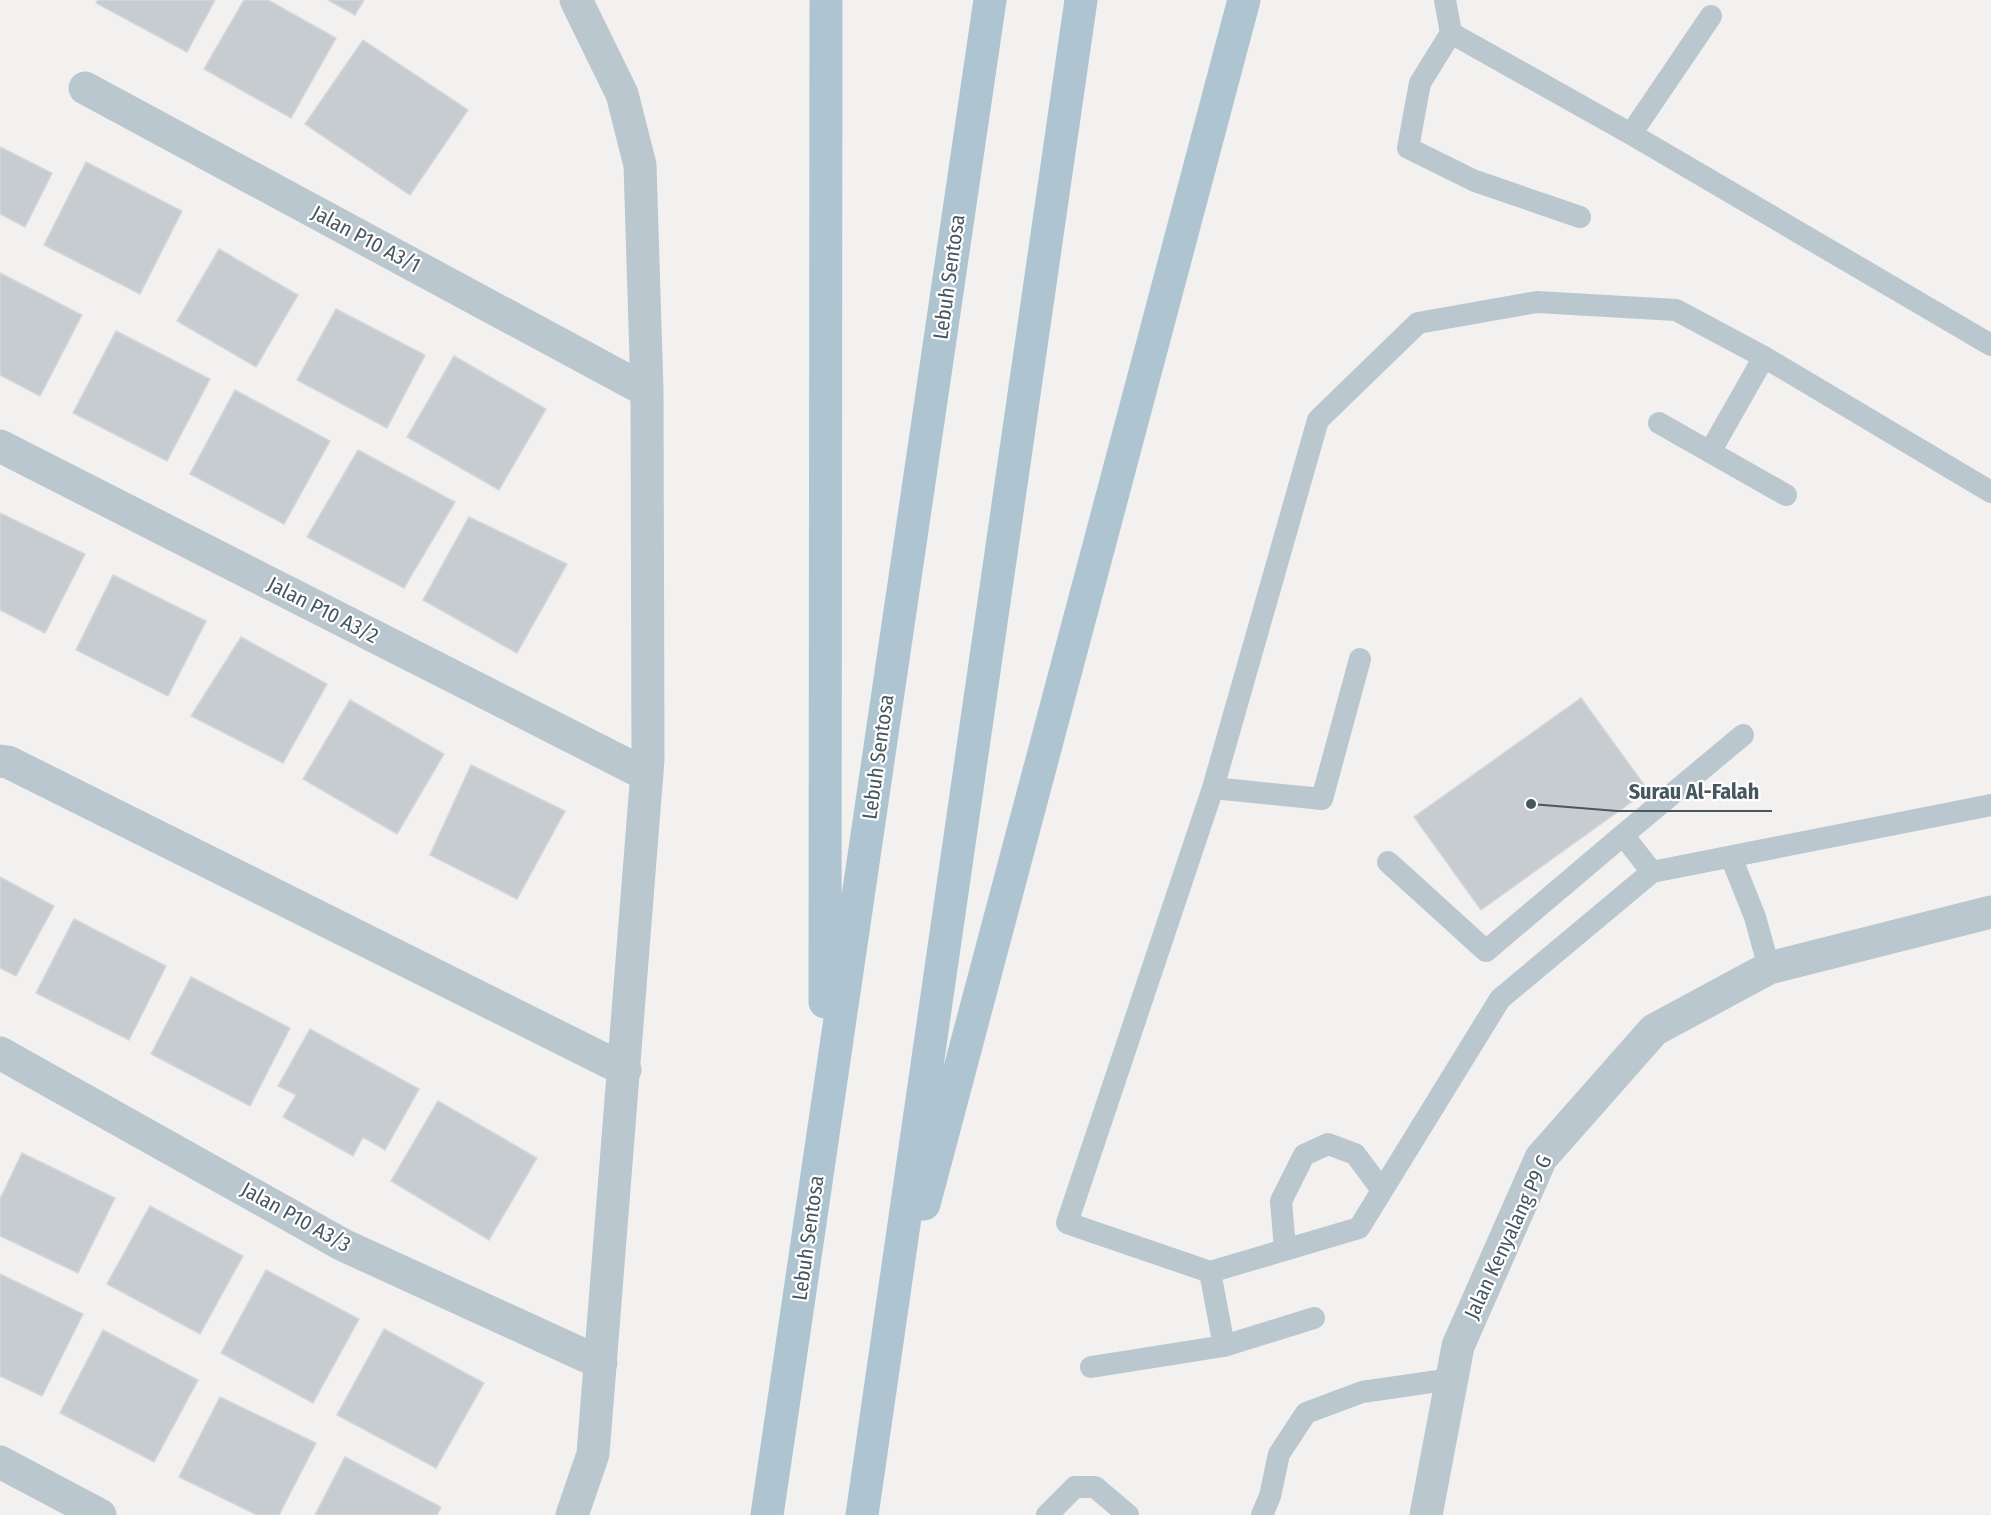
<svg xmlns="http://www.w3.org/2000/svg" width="1991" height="1515" font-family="'Fira Sans Condensed',sans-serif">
  <rect width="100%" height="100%" fill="#f3f0f0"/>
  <path fill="#c7ccd0" stroke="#d4d7dc" stroke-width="1.5" d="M98,0h117l-28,52 -91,-49z
    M244,0h24l68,38 -45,80 -87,-49z
    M328,0h36l-9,15z
    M363,40l105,70 -58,85 -105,-71z
    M0,147l52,26 -27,54 -25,-13z
    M86,162l96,49 -42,83 -96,-49z
    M219,249l79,46 -42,72 -79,-46z
    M0,273l82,42 -42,81 -40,-21z
    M336,309l89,46 -38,73 -90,-48z
    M116,331l94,48 -43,82 -94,-48z
    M454,356l92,53 -47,81 -92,-53z
    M235,390l95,51 -46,83 -94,-50z
    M358,450l97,52 -51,86 -97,-51z
    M0,513l85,41 -40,79 -45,-23z
    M469,517l98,47 -50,89 -94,-53z
    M113,575l93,46 -38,75 -92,-46z
    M241,637l86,47 -44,79 -92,-47z
    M1581,698l67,92 -167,120 -67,-93z
    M350,700l94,54 -47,80 -94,-55z
    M471,765l94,46 -48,88 -87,-44z
    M0,877l54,29 -38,70 -16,-8z
    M74,919l92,47 -37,74 -93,-47z
    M191,977l99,51 -40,78 -99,-52z
    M310,1029l109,60 -34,61 -22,-13 -10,19 -70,-39 13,-22 -18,-9z
    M438,1101l99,57 -48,82 -98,-59z
    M22,1153l93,45 -37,75 -78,-37v-37z
    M150,1206l93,50 -43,78 -93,-50z
    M266,1270l93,49 -46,84 -92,-50z
    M0,1274l83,40 -41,82 -42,-20z
    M384,1329l100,54 -48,85 -99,-53z
    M103,1330l95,50 -44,82 -94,-49z
    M220,1397l96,46 -37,72h-22l-78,-38z
    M345,1457l96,50 -4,8h-122z"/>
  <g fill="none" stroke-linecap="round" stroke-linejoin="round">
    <path stroke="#bac7ce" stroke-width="22" d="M1445,0l6,33 180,101 360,211
      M1451,33l-31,50 -12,65 67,33 105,36
      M1631,134l80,-118
      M1659,423l127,72
      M1710,452l54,-95
      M1991,492l-227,-135 -88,-47 -139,-8 -119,21 -100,97 -105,368 -146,435 143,49 149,-44 141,-229 152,-127 339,-67
      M1213,788l109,11 38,-140
      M1731,857l24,60 14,51
      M1388,862l98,89 137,-116
      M1652,872l-29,-37 120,-100
      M1285,1249l-4,-48 23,-46 24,-11 27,10 27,36
      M1210,1272l14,74 90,-28
      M1091,1367l133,-21
      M1047,1515l28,-28h20l33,28
      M1262,1515l8,-19 9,-42 27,-41 56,-21 90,-13"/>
    <path stroke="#bac7ce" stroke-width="33" d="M85,88l562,303
      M0,446l647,329
      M0,761l8,1 617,308
      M0,1053l343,192 258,118
      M0,1462l100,53
      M572,1515l21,-61 55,-695 -1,-368 -7,-226 -18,-71 -46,-94"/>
    <path stroke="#bac7ce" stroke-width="33" d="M1426,1515l32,-169 83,-188 113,-128 115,-62 222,-56"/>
    <path stroke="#aec4d1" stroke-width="33" d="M825,1002l1,-1002
      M924,1204l320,-1204
      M767,1515l223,-1515
      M862,1515l219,-1515"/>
  </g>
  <g text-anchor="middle" stroke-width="4.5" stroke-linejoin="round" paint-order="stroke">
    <g font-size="21" fill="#46575f" stroke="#fff">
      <text transform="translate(366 239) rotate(28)" y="7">Jalan P10 A3/1</text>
      <text transform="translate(949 277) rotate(-82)" y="7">Lebuh Sentosa</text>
      <text transform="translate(323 610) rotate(27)" y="7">Jalan P10 A3/2</text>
      <text transform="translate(878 757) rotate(-82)" y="7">Lebuh Sentosa</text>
      <text transform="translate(296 1217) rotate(29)" y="7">Jalan P10 A3/3</text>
      <text transform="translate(1508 1237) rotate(-65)" y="7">Jalan Kenyalang P9 G</text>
      <text transform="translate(808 1238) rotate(-82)" y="7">Lebuh Sentosa</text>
    </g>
  </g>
  <path fill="none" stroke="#46575f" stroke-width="2" d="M1531 804L1617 811H1772"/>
  <circle fill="#46575f" stroke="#fff" stroke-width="2" cx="1531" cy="804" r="6"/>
  <g font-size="22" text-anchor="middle" font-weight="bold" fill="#46575f" stroke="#fff" stroke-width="4.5" stroke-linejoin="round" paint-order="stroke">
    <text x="1694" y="799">Surau Al-Falah</text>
  </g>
</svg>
